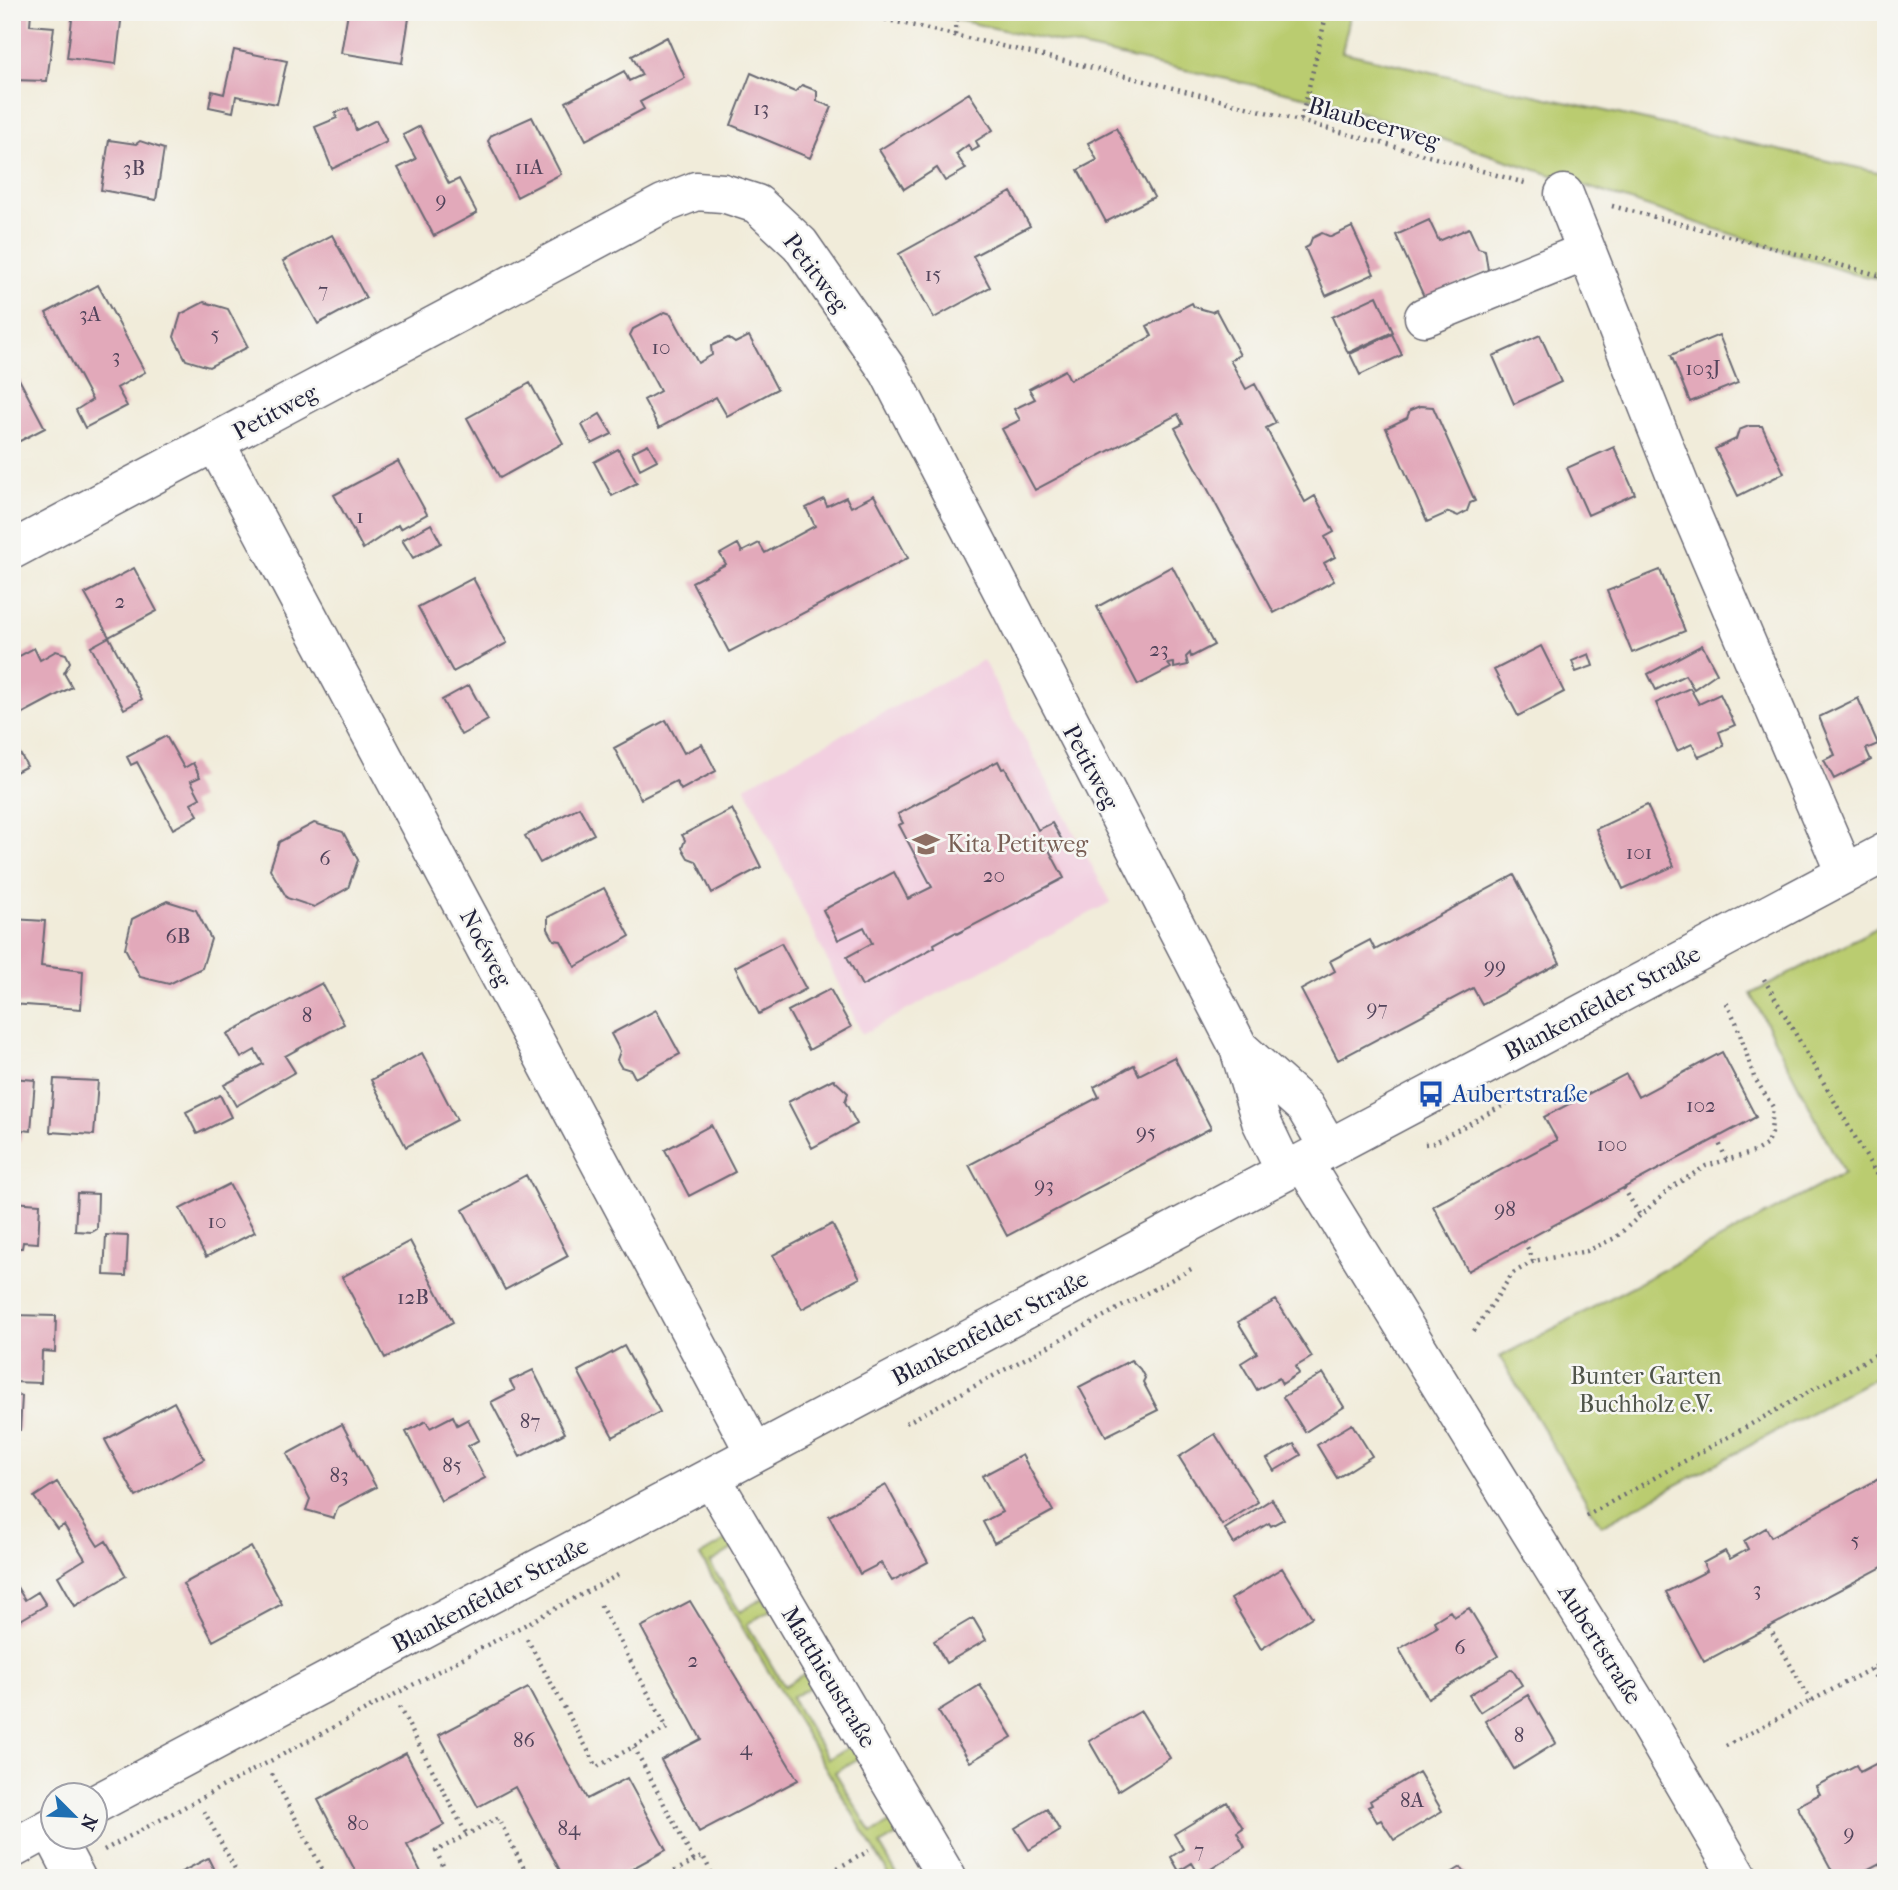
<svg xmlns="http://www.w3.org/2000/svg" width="1898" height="1890" font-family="'IM FELL French Canon',serif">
  <rect width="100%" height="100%" fill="#f6f6f2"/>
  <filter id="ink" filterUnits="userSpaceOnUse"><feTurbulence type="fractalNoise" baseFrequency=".0143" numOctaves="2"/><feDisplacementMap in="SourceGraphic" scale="14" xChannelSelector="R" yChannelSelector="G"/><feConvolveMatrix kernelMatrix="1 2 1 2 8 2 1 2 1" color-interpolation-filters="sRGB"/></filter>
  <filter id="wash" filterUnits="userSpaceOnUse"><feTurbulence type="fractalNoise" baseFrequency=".00686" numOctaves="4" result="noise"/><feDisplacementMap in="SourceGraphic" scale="28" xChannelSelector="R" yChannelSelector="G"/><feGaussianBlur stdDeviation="1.57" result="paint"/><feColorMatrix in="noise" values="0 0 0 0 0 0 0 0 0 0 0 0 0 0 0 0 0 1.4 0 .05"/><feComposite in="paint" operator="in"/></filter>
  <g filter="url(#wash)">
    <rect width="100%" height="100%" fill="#f1ecda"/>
    <path fill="#f2cfe0" d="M983,660l128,242 -249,132 -117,-248z"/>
    <path fill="#bacc6f" stroke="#6e7755" stroke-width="2" d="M921,12h430l-9,40 544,122v106l-33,-6 -527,-173z
      M1886,923v449l-285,154 -101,-169 344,-184 -93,-179z
      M728,1539l6,9 -24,15 30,49 23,-14 8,12 -24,14 37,62 23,-14 8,12 -24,14 37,61 23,-13 8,12 -24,14 37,61 23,-13 7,12 -22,13 19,33h-8l-191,-322z"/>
    <g id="blocks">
      <path fill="#e2a9ba" d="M12,12h19l-1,13 24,2 -7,54 -35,-1z
        M73,12l49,1 -6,51 -49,-6z
        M348,12h62l-8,51 -61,-10z
        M667,37l18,41 -45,24 4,7 -58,31 -20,-38 58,-31 5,10 13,-6 -10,-19z
        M234,50l53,11 -10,43 -41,-8 -3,16 -24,-5 3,-16 12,3z
        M751,73l44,19 7,-7 15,6v10l15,6 -22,51 -79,-33z
        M969,93l24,37 -17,11 3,6 -7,4 -4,-6 -12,9 10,15 -21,12 -8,-13 -33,21 -25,-39z
        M348,108l8,22 20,-10 11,22 -55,27 -17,-42 22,-9 -2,-5z
        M532,117l29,57 -44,23 -29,-56 4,-6z
        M420,126l29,58 10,-5 18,34 -43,23 -36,-68 18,-9 -13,-24z
        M1116,128l38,69 -48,25 -28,-52 19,-10 -9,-17z
        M109,140l27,4 4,-3 24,8 -8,51 -55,-10z
        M1011,192l19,34 -57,30 17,31 -56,31 -35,-64z
        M1429,220l10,21 30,-13 9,20 7,2 3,20 -63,29 -29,-64z
        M1352,227l22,47 -48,22 -21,-48 4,-2 3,-8 10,-5 9,4z
        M332,235l34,63 -48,26 -35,-63z
        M98,285l47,87 -28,16 10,18 -42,22 -9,-18 16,-10 -46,-87z
        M1377,296l16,36 -45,21 -16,-36z
        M204,302l24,7 20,38 -39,20 -23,-7 -12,-23 7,-23z
        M1192,303l2,4 18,5 4,-2 24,45 -10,5 16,29 9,-5 21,39 -10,5 39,74 10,-6 19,36 -9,5 10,20 -11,6 10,18 -60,32 -99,-185 8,-4 -5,-10 -143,76 -33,-61 18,-9 -6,-11 21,-10 -6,-10 36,-19 5,10 82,-44 -5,-10z
        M665,312l6,2 27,49 14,-8 -1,-9 17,-8 7,5 14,-7 28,53 -50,27 -11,-19 -57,31 -15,-28 16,-9 -30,-56 3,-6z
        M1392,334l10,21 -42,20 -10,-21z
        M1540,335l21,47 -47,22 -21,-48z
        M1719,335l19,48 -48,19 -19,-47z
        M19,379l26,49 -33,17v-62z
        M530,383l33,60 -63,35 -33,-60z
        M1420,406l13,1 42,94 -5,2 -3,8 -9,5 -9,-4 -22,10 -41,-94 21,-10 3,-8z
        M600,414l12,20 -20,10 -10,-19z
        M1749,426h13l22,47 -46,23 -23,-47 21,-10 3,-9z
        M648,444l9,16 -17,9 -8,-17z
        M1614,447l21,47 -47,21 -21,-47z
        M618,449l19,34 -25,13 -18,-34z
        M398,461l29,53 -27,15 -2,-4 -35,24 -29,-54z
        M874,495l34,63 -179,94 -37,-70 34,-18 -6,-10 18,-10 4,8 17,-9 6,10 50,-27 -9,-18 18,-9 3,7 19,-9 5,10z
        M431,524l10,19 -28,15 -11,-18z
        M1172,566l42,79 -23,12 -1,-4 -4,4 2,8 -14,3v-5l-6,1 3,4 -33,17 -41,-78z
        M134,568l23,43 -48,26 -24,-43z
        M1660,570l25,61 -53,22 -25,-62z
        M473,578l34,65 -54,29 -35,-65z
        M109,637l33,62 -18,10 -33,-62z
        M1702,645l15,28 -23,16 -9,-14 -29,15 -8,-16z
        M1541,646l23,46 -46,24 -24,-46z
        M34,648l6,12 16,-9 10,3 4,8 -6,11 8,14 -60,32v-59z
        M1589,654l4,12 -17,6 -4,-11z
        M469,685l19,35 -27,15 -19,-35z
        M1690,688l9,16 21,-10 15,31 -16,7 5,14 -25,11 -7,-13 -15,7 -21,-48z
        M1858,698l20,46 -12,5 5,11 -37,19 -10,-19 11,-5 -16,-38z
        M666,720l18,33 18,-9 14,27 -35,19 -5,-9 -35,18 -27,-51z
        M166,736l18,32 9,-5 7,14 -9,4 9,17 -9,5 7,12 -25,14 -36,-67 -6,3 -4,-8z
        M12,739l15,27 -15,8z
        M998,761l4,8 3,-1 33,62 14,-7 11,19 -14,8 15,28 -107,56 -1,-2 -22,12 1,3 -73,39 -15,-29 25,-14 -8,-16 -26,13 -15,-30 71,-38 14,27 24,-12 -33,-62 4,-2 -5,-9z
        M1647,805l27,61 -51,23 -27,-60z
        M579,807l15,27 -54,29 -15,-27z
        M732,809l29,58 -49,26 -16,-32 -8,-3 -6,-10 3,-8 -3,-5z
        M314,823l29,9 15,28 -10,28 -34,19 -27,-9 -17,-29 9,-27z
        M1514,875l46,88 -78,41 -9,-16 -135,72 -37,-70 34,-19 -5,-10 40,-21 5,10z
        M604,888l26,48 -55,31 -14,-26 -7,-1 -6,-11v-12z
        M167,901l29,9 15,29 -9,29 -33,16 -29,-7 -15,-29 7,-29z
        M12,919l33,2 -4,45 42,5 -2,38 -69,-5z
        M781,943l25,46 -47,25 -24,-47z
        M322,983l22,41 -59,32 10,16 -59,34 -12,-21 39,-21 -8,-14 -14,8 -14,-24z
        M830,989l21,38 -42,23 -21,-39z
        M656,1010l24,44 -45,24 -4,-8 -10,-3 -4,-7 3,-9 -9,-17z
        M1722,1052l34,65 -288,154 -35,-65 124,-66 -13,-23 82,-43 12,23z
        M422,1053l35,67 -51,27 -35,-67z
        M1174,1057l37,71 -204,108 -38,-71 130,-68 -5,-10 40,-22 5,10z
        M12,1078l23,2 -4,51 -9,-1 -2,12 -8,-1z
        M54,1079l44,2 -4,54 -44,-3z
        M833,1079l15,14 -3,9 12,22 -45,24 -24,-46z
        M220,1095l11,22 -34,17 -11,-22z
        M711,1125l24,47 -46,24 -24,-46z
        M526,1175l42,81 -63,34 -42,-80z
        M229,1184l26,48 -49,25 -26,-48z
        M77,1193l21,1 -1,35 -5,3 -17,-1z
        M12,1202l28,2 -2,39 -15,-1 -1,6h-10z
        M832,1224l28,54 -58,31 -29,-54z
        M106,1235l22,1 -2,40 -22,-1z
        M410,1241l43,81 -68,36 -43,-81z
        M1276,1300l36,57 -17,10 4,6 -17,11 -3,-6 -22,12 -16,-27 16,-10 -19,-31z
        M12,1315l44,1 -1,36 -13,-1 -1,32 -29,-1z
        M624,1346l36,66 -47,25 -35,-66z
        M1131,1360l9,9 5,9 -2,4 15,28 -52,26 -27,-49z
        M533,1370l32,63 -45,24 -29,-55 24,-12 -5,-9z
        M1323,1373l21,34 -39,25 -22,-35z
        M12,1395l10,1 -2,34h-8z
        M174,1402l30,57 -68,38 -31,-57z
        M453,1416l4,9 11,-6 11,21 -11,6 17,32 -44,23 -35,-69 20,-11 4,7z
        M342,1424l34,63 -38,20 -4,11 -28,-8 4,-11 -23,-45z
        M1352,1424l20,32 -35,22 -20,-33z
        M1215,1434l43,68 -36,23 -43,-68z
        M1294,1444l7,11 -27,16 -7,-12z
        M1022,1455l31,56 -59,32 -11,-21 19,-10 -20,-36z
        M1886,1475v90l-182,97 -38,-70 41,-21 -4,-8 22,-12 5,8 18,-10 -4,-8 22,-13 5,9z
        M57,1482l41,64 8,-5 20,35 -51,30 -17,-30 27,-17 -21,-34 -7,4 -23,-32z
        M886,1485l42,77 -36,19 -11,-18 -21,11 -31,-58z
        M1272,1499l12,20 -13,7 -2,-3 -35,21 -9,-15z
        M251,1547l31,57 -69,37 -30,-57z
        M1282,1568l30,49 -51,32 -30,-50z
        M12,1579l13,21 13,-8 8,13 -34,20z
        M690,1601l108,179 -99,52 -38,-72 40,-21 -60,-112z
        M1469,1608l29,48 -70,42 -29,-49 38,-22 -3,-6 16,-10 4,6z
        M973,1618l13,22 -40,23 -12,-22z
        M1512,1669l10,16 -42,27 -11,-17z
        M980,1685l32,52 -42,25 -32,-51z
        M528,1688l59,111 40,-21 39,72 -51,28h-51l-49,-91 -37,20 -39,-72z
        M1528,1695l28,48 -42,26 -29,-48z
        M1141,1711l29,47 -52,33 -29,-50z
        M406,1753l38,72 -37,20 17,33h-65l-41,-78z
        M1883,1760l3,6v94l-35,18h-15l-39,-72 23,-12 -4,-8 40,-21 4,7z
        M1419,1772l23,39 -48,29 -13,-20 -4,2 -9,-15 4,-2 -2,-4z
        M1227,1802l16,26 -6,4 8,15 -45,29 -8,-13 -13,8 -8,-14 12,-8 -9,-15z
        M1047,1809l13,22 -31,19 -14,-22z
        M208,1858l10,20h-48z
        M1461,1867l7,11h-25z"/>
    </g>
  </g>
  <g filter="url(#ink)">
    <use href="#blocks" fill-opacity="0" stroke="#6a6973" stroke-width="2"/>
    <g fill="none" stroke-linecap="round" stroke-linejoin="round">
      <g stroke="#6a6973" stroke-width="41">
        <path id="minor" d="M1564,194l121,305 160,374
          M1424,317l161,-65
          M216,444l539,1009
          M12,550l651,-346 33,-13 27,2 34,11 43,40 89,128 350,676 22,73 24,50
          M1239,1048l66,59 24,41
          M1303,1162l343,557 93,159
          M711,1477l236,401
          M94,1805l1792,-953
          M55,1838l21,40
          M12,1849l40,-22"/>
      </g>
      <path stroke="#6a6973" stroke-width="4.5" stroke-dasharray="2 5" stroke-linecap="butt" d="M851,12c227,49 451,108 674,171
        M955,35l3,-23
        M1301,120l26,-108
        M1612,206l274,71
        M1764,979l122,212
        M1717,1138l9,21
        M1425,1144l8,-1 84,-45
        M1624,1188l15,26
        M1524,1241l10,20
        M1474,1331l39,-58 21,-12 53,-10 28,-13 57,-51 34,-21 48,-14 12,-7 5,-12 2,-26 -19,-30 -18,-55 -11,-22
        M906,1423l287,-155
        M1586,1516l300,-167
        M1769,1627l42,74
        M527,1639l70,128 70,-39 -69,-127
        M1871,1669l15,26
        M399,1707l68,128
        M1726,1746l160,-85
        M634,1747l60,114
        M272,1774l55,104
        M204,1811l36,67
        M104,1850l514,-275
        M1880,1863l6,13
        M449,1878l-13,-27 62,-33 31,60
        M662,1878l41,-22 11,22
        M819,1878l50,-27"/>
      <use href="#minor" stroke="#fff" stroke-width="38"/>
    </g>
  </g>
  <defs>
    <g id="school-bare" transform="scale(2.1)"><path d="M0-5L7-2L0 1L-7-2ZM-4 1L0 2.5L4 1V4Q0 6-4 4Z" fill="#8d6e63" stroke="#f6f6f2" stroke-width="2.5" paint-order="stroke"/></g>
    <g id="bus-bare" transform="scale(2.1)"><path d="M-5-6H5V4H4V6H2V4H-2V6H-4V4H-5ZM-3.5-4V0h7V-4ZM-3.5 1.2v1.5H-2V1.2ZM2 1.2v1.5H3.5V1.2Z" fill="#1a4fb4" stroke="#f6f6f2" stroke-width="2.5" paint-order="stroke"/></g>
  </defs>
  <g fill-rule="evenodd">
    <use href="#school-bare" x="926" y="844"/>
    <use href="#bus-bare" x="1431" y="1094"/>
  </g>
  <g text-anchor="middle" stroke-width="5" stroke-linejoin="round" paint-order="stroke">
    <g font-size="21" fill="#52445b">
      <text x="761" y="115">13</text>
      <text x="529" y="174">11A</text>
      <text x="134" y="175">3B</text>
      <text x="441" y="207">9</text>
      <text x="933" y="281">15</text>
      <text x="323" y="297">7</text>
      <text x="90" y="321">3A</text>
      <text x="215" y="341">5</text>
      <text x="661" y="354">10</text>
      <text x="116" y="363">3</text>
      <text x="1703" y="375">103J</text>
      <text x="360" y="523">1</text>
      <text x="120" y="608">2</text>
      <text x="1159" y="656">23</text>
      <text x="1639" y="859">101</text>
      <text x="325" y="865">6</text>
      <text x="994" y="882">20</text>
      <text x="178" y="943">6B</text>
      <text x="1495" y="973">99</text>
      <text x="1377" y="1015">97</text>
      <text x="307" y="1022">8</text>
      <text x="1701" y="1112">102</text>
      <text x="1146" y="1139">95</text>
      <text x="1612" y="1151">100</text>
      <text x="1044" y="1192">93</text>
      <text x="1505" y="1216">98</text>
      <text x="217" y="1228">10</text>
      <text x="413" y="1304">12B</text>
      <text x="530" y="1428">87</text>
      <text x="452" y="1472">85</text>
      <text x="339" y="1482">83</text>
      <text x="1855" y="1547">5</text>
      <text x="1757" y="1596">3</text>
      <text x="1460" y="1654">6</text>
      <text x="693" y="1667">2</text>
      <text x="1519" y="1742">8</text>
      <text x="524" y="1747">86</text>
      <text x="746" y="1755">4</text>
      <text x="1412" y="1807">8A</text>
      <text x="358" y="1830">80</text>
      <text x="569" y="1835">84</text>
      <text x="1849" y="1840">9</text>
      <text x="1199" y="1857">7</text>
    </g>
    <g font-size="24" fill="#22223b" stroke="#f6f6f2">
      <text transform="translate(1374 123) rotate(16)" y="8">Blaubeerweg</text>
      <text transform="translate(816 273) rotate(53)" y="8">Petitweg</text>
      <text transform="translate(275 412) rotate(-28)" y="8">Petitweg</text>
      <text transform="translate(1091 767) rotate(62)" y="8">Petitweg</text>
      <text transform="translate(486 948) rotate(62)" y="8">Noéweg</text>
      <text transform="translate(1602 1003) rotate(-28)" y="8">Blankenfelder Straße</text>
      <text transform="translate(990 1328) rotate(-28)" y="8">Blankenfelder Straße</text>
      <text transform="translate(490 1595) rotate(-28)" y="8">Blankenfelder Straße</text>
      <text transform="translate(1600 1644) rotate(58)" y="8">Aubertstraße</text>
      <text transform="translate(829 1677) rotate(59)" y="8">Matthieustraße</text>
    </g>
    <g font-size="24" fill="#785e54" stroke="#f6f6f2" text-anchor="start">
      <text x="947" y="852">Kita Petitweg</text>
    </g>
    <g font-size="24" fill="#164399" stroke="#f6f6f2" text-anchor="start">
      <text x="1452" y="1102">Aubertstraße</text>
    </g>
    <g font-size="24" fill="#50554b" stroke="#f6f6f2">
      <text x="1646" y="1384">Bunter Garten<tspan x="1646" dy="28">Buchholz e.V.</tspan></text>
    </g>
  </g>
  <rect width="1898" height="1890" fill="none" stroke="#f6f6f2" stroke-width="42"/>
  <g transform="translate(74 1816) rotate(114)"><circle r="33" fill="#f6f6f2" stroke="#a1a1a9" stroke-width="2"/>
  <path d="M0-5L12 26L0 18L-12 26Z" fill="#1f6fb2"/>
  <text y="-10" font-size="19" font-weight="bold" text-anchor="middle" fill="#22223b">N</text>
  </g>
</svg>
